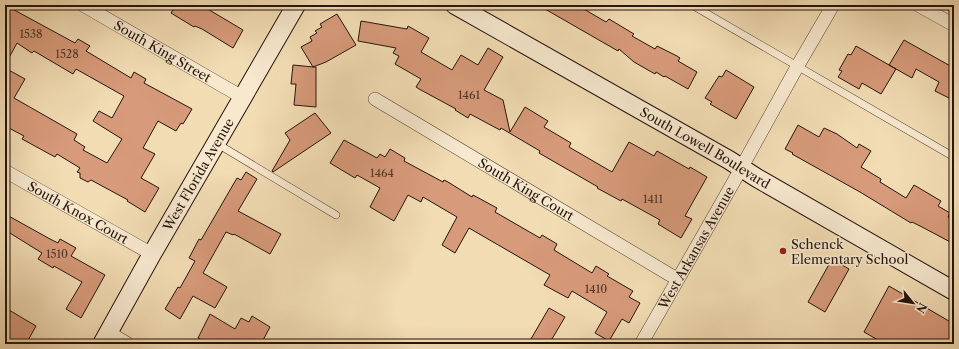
<svg xmlns="http://www.w3.org/2000/svg" width="959" height="349" font-family="'Libre Caslon Text',serif">
  <rect width="100%" height="100%" fill="#f2dcb4"/>
  <filter id="stains"><feTurbulence type="fractalNoise" baseFrequency=".005" numOctaves="4"/><feColorMatrix values="0 0 0 0 .2 0 0 0 0 .09 0 0 0 0 .02 0 0 0 .5 -.17"/></filter>
  <radialGradient id="worn" r=".72"><stop offset=".6" stop-color="#630" stop-opacity="0"/><stop offset="1" stop-color="#630" stop-opacity=".3"/></radialGradient>
  <path fill="#d79a7a" stroke="#25140c" d="M5,5l70,38 3,-4 12,7 -4,5 45,27 3,-6 12,7 -2,4 48,26 -9,15 -2,-1 -5,8 -18,-10 -15,27 12,6 -14,24 18,10 -14,24 -18,-11 1,-1 -37,-20 -3,2 -8,-4v-5l-3,-1 3,-4 -23,-14 -2,3 -33,-18 2,-3 -19,-10v-58l20,11 -11,19 63,36 -3,6 11,7 -2,3 24,13 15,-24 -29,-18 6,-10 13,7 12,-22 -48,-27 -3,5 -39,-23 -2,2 -15,-10 -12,22z
    M176,5h25l42,25 -10,18 -31,-19 -7,-3 -1,1 -23,-14z
    M538,5h39l29,17 3,-3 25,15 -2,2 23,13 2,-3 20,10 3,2 -2,3 19,11 -9,17 -23,-13 -1,1 -8,-5 -1,2 -21,-12 -15,-13 -1,2z
    M337,14l19,31 -30,17 -13,5h3v40l-22,-2 2,-21h-5l2,-19 20,2 -12,-20 11,-6 -2,-4 7,-4 -2,-2 7,-4 -2,-3z
    M361,21l46,8 1,-3 21,12 -8,14 31,18 9,-15 17,10 10,-17 15,9 -19,33 19,10 7,32 15,-25 23,14 -4,6 27,16 -2,4 43,25 17,-30 25,14 3,-5 32,18 1,-2 17,10 -22,39 7,3 -11,19 -23,-14 2,-4 -38,-21 -1,2 -24,-13 1,-1 -59,-34 1,-2 -39,-23 -1,2 -30,-16 -2,4 -13,-8 1,-1 -37,-20 -3,-2 5,-8 -26,-15 4,-8 -6,-3 3,-5 -38,-7z
    M904,40l50,28v20l-5,10 -14,-7 4,-9 -23,-13 -4,9 -23,-13z
    M856,46l40,23 -15,25 -19,-11 -3,6 -21,-12 4,-6 -3,-1 9,-16 3,1z
    M726,70l28,17 -18,32 -26,-15 2,-2 -7,-4 14,-22 3,1z
    M315,113l16,20 -58,39 -1,-1 18,-31 -5,-7z
    M798,125l21,12 5,-9 13,6 20,14 2,-4 12,7 -10,16 20,12 -1,3 26,16 8,-13 27,16 -3,5 12,7 -2,4 6,3v24l-32,-17 -10,-5 -1,1 -51,-31 -68,-38 1,-1 -8,-4z
    M344,140l33,18 3,-4 5,3 5,-8 15,9 -1,3 39,21 1,-2 4,2 24,15 1,-2 24,13 -2,4 45,26 2,-3 15,9 -3,6 38,23 4,-7 13,8 -2,2 26,15 -4,6 11,6 -11,20 -7,-4 -13,22 -14,-8 12,-21 -35,-21 -4,7 -24,-13 6,-10 -81,-47 -14,25 -13,-8 15,-28 -34,-20 -2,5 -13,-7 -14,26 -24,-14 10,-19 -23,-13 -2,3 -25,-15z
    M246,172l11,7 -19,32 43,23 -11,20 -36,-20 -1,1 -7,-3 -23,41 24,14 -12,21 -22,-12 -13,23 -15,-10 13,-22 2,1 15,-27 -6,-3 10,-19 2,1 36,-62 4,2z
    M5,214l45,25 8,4 2,-4 16,9 -5,8 34,19 -24,43 -15,-9 16,-27 -28,-16 -1,2 -15,-9 4,-6 -37,-23z
    M832,259l17,10 -24,43 -17,-10z
    M889,286l65,38v20h-69l-21,-12z
    M549,308l16,9 -16,27h-21z
    M9,310l27,16 -10,18h-21v-26z
    M210,314l25,15 6,-11 8,4 3,-6 18,11 -9,17h-52l-11,-6z"/>
  <g fill="none" stroke-linecap="round" stroke-linejoin="round">
    <g stroke="#584636" stroke-width="8">
      <path id="lane" d="M692,5l262,152
        M216,143l120,72"/>
    </g>
    <g stroke="#584636" stroke-width="14">
      <g id="street">
        <path id="s1" d="M83,5l159,92"/>
        <path d="M918,5l36,20"/>
        <path id="s2" d="M375,99l302,180"/>
        <path id="s3" d="M5,171l147,83"/>
        <path d="M108,332l20,12"/>
        <path id="s4" d="M641,344l92,-161 64,-116 36,-62"/>
      </g>
    </g>
    <g stroke="#25140c" stroke-width="20">
      <g id="secondary">
        <path id="s5" d="M455,5l274,155 28,18 197,113"/>
        <path id="s6" d="M102,344l50,-90 144,-249"/>
      </g>
    </g>
    <use href="#lane" stroke="#f7e8ce" stroke-width="7"/>
    <use href="#street" stroke="#f7e8ce" stroke-width="13"/>
    <use href="#secondary" stroke="#f7e8ce" stroke-width="18"/>
  </g>
  <circle fill="#8f2418" stroke="#f7e8ce" stroke-width="1.5" cx="783" cy="251" r="4"/>
  <g text-anchor="middle" stroke-width="3.5" stroke-linejoin="round" paint-order="stroke">
    <g font-size="11" fill="#523628">
      <text x="31" y="38">1538</text>
      <text x="67" y="58">1528</text>
      <text x="469" y="99">1461</text>
      <text x="382" y="177">1464</text>
      <text x="653" y="203">1411</text>
      <text x="57" y="258">1510</text>
      <text x="596" y="293">1410</text>
    </g>
    <g font-size="13" fill="#25140c" stroke="#f7e8ce">
      <text dy="5" stroke="none"><textPath href="#s1" startOffset="92">South King Street</textPath></text>
      <text dy="5" stroke="none"><textPath href="#s5" startOffset="288">South Lowell Boulevard</textPath></text>
      <text dy="5" stroke="none"><textPath href="#s6" startOffset="195">West Florida Avenue</textPath></text>
      <text dy="5" stroke="none"><textPath href="#s2" startOffset="176">South King Court</textPath></text>
      <text dy="5" stroke="none"><textPath href="#s3" startOffset="84">South Knox Court</textPath></text>
      <text dy="5" stroke="none"><textPath href="#s4" startOffset="111">West Arkansas Avenue</textPath></text>
    </g>
    <g font-size="13" fill="#25140c" stroke="#f7e8ce" text-anchor="start">
      <text x="791" y="249">Schenck<tspan x="791" dy="15">Elementary School</tspan></text>
    </g>
  </g>
  <rect width="959" height="349" fill="none" stroke="#f2dcb4" stroke-width="20"/>
  <rect x="6" y="6" width="947" height="337" fill="none" stroke="#25140c" stroke-width="2"/>
  <rect x="10" y="10" width="939" height="329" fill="none" stroke="#25140c"/>
  <g transform="translate(913 303) rotate(120)" stroke="#f7e8ce" stroke-width="3" paint-order="stroke">
  <path d="M0-3L7 15L0 10L-7 15Z" fill="#25140c"/>
  <text y="-6" font-size="11" font-weight="bold" text-anchor="middle" fill="#25140c">N</text>
  </g>
  <rect width="100%" height="100%" filter="url(#stains)"/>
  <rect width="100%" height="100%" fill="url(#worn)"/>
</svg>
